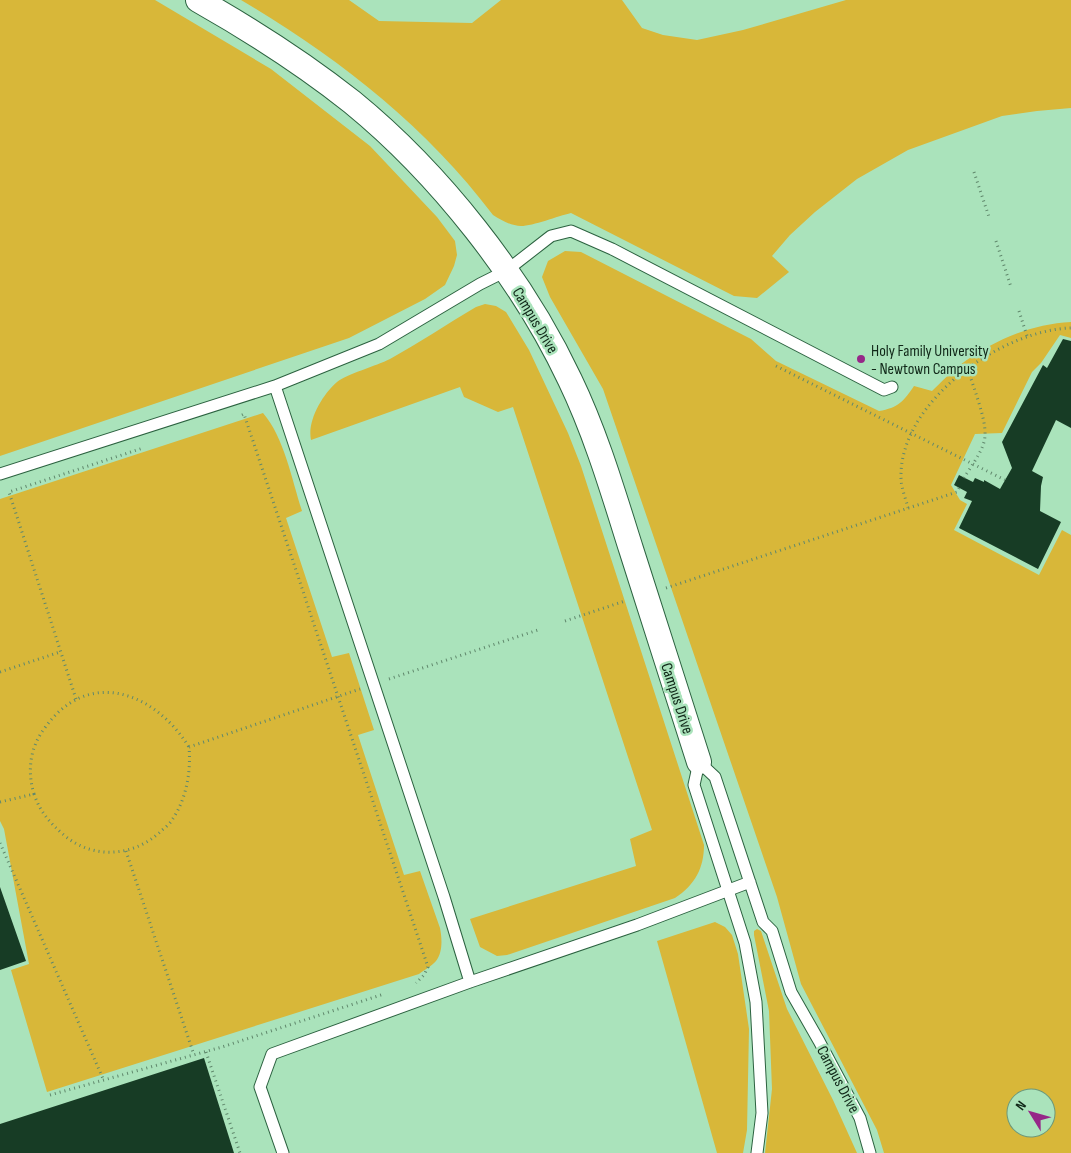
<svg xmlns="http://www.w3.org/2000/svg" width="1071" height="1153" font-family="'Sofia Sans Condensed',sans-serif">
  <rect width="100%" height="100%" fill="#aae3bb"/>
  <path fill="#d8b739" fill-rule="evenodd" d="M0,0h155l116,69 99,77 67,71 18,24 2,14 -3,11 -9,19 -20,14 -76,39 -349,118z
    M241,0h108l30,21 93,2 29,-23h121l20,28 21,7 34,5 46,-10 103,-30h225v108l-34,3 -35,5 -94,34 -51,29 -42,33 -25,23 -18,21 17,16 -32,26 -23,-2 -163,-83c-13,3 -38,13 -50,13 -10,0 -20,-6 -28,-11 -69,-91 -156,-158 -252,-215z
    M565,251l16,1 170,87 25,22 103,50c19,-3 25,-10 35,-25l18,5c9,-8 18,-19 28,-26 33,-24 70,-41 111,-43v16l-11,-3 -19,28 -9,9 -30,61 -27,1 -24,51 9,15 7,4 -13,26 85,45 23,-45 9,5v618h-187l-7,-23 -76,-146 -24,-87 -174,-508 -53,-92 -8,-20 6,-16zM1016,1098h30v30h-30z
    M485,304l11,2 10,6 23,38 39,83 13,33 123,379c0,23 -9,40 -29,53l-168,57 -10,1 -17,-9 -10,-28 166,-53 -6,-27 22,-9 -139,-423 -15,5 -34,-15 -4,-10 -149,53c-4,-19 11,-45 26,-58 10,-8 39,-16 53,-23 29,-16 57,-35 86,-52z
    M263,413c21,24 29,67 39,98l-16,7 46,139 17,-4 25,77 -16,5 46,140 16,-4 20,57c2,10 3,24 -4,33 -4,5 -12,9 -17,13l-372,118 -36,-122 18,-6 -25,-135 -4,-8v-322z
    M715,922l10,5 7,8 6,19 11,75 -2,101 -4,23h-26l-60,-212z
    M757,929l4,2 26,78 46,91 24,53h-92l7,-64 -3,-78 -15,-76v-4z"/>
  <path fill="#173c25" d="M1063,339l8,2v87l-15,-8 -24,51 11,6 -2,9 -1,25 21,11 -23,47 -79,-41 13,-27 -8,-3 3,-6 -13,-7 5,-10 14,7 2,-4 9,4v-2l16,9 12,-21 -10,-26 41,-77 4,3z
    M0,887l26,74 -26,9z
    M204,1058l30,95h-234v-29z"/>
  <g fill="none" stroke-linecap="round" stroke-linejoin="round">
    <g stroke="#2c6240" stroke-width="13">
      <path id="lane" d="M275,386l169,511 26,85
        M0,474l275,-88 104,-42 101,-60 26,-13 45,-35 20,-5 41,18 272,141 8,-3
        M699,762l16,15 48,145 9,9 19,61 28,49 41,77 10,35
        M699,762l-5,23 51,158 11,59 6,111 -5,40
        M283,1153l-23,-66 12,-33 198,-72 167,-57 113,-43"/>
    </g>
    <g stroke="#2c6240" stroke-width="26">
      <path id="street" d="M198,0c53,30 106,64 154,102 87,71 170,176 218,278 26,54 43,112 61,169 23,71 45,142 68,213"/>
    </g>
    <path stroke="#60886c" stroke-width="3" stroke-dasharray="1 4" stroke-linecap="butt" d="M974,172l15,45
      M996,241l15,46
      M1019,311l8,25
      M776,366l229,114
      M242,415l2,-1 184,553 -4,8 -8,8
      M964,478c7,-12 21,-29 21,-43 1,-17 -12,-48 -17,-66
      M908,508c-2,-9 -7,-20 -7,-30 -2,-76 100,-148 170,-150
      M666,588l291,-96 2,-4
      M565,621l60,-20
      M0,672l60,-20
      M389,679l152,-50
      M76,699l-67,-207 134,-44
      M34,794c-7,-23 -4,-46 10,-65 43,-62 110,-38 145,18
      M0,802l34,-8c6,18 16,29 31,42 28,23 67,21 94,-3 4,-4 10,-8 13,-13 15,-22 19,-49 17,-73l171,-58
      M0,843l104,238
      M126,851l68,204
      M206,1052l34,101
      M50,1095l172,-48 162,-53"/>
    <use href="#lane" stroke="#fff" stroke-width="11"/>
    <use href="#street" stroke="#fff" stroke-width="24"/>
  </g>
  <circle fill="#962788" stroke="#aae3bb" stroke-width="2" cx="861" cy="359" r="5"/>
  <g text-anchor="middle" stroke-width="5" stroke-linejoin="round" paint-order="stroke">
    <g font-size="16" fill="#102718" stroke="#aae3bb">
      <text transform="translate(536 320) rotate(59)" y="6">Campus Drive</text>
      <text transform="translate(678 698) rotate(72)" y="6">Campus Drive</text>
      <text transform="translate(839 1079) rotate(62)" y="6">Campus Drive</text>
    </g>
    <g font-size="16" fill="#102718" stroke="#aae3bb" text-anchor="start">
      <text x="871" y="356">Holy Family University<tspan x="871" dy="18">- Newtown Campus</tspan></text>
    </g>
  </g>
  <g transform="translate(1031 1113) rotate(307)"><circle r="24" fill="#aae3bb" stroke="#6c987a"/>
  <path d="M0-4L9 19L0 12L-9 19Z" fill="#962788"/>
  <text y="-8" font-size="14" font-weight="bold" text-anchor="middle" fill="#102718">N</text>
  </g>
</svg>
